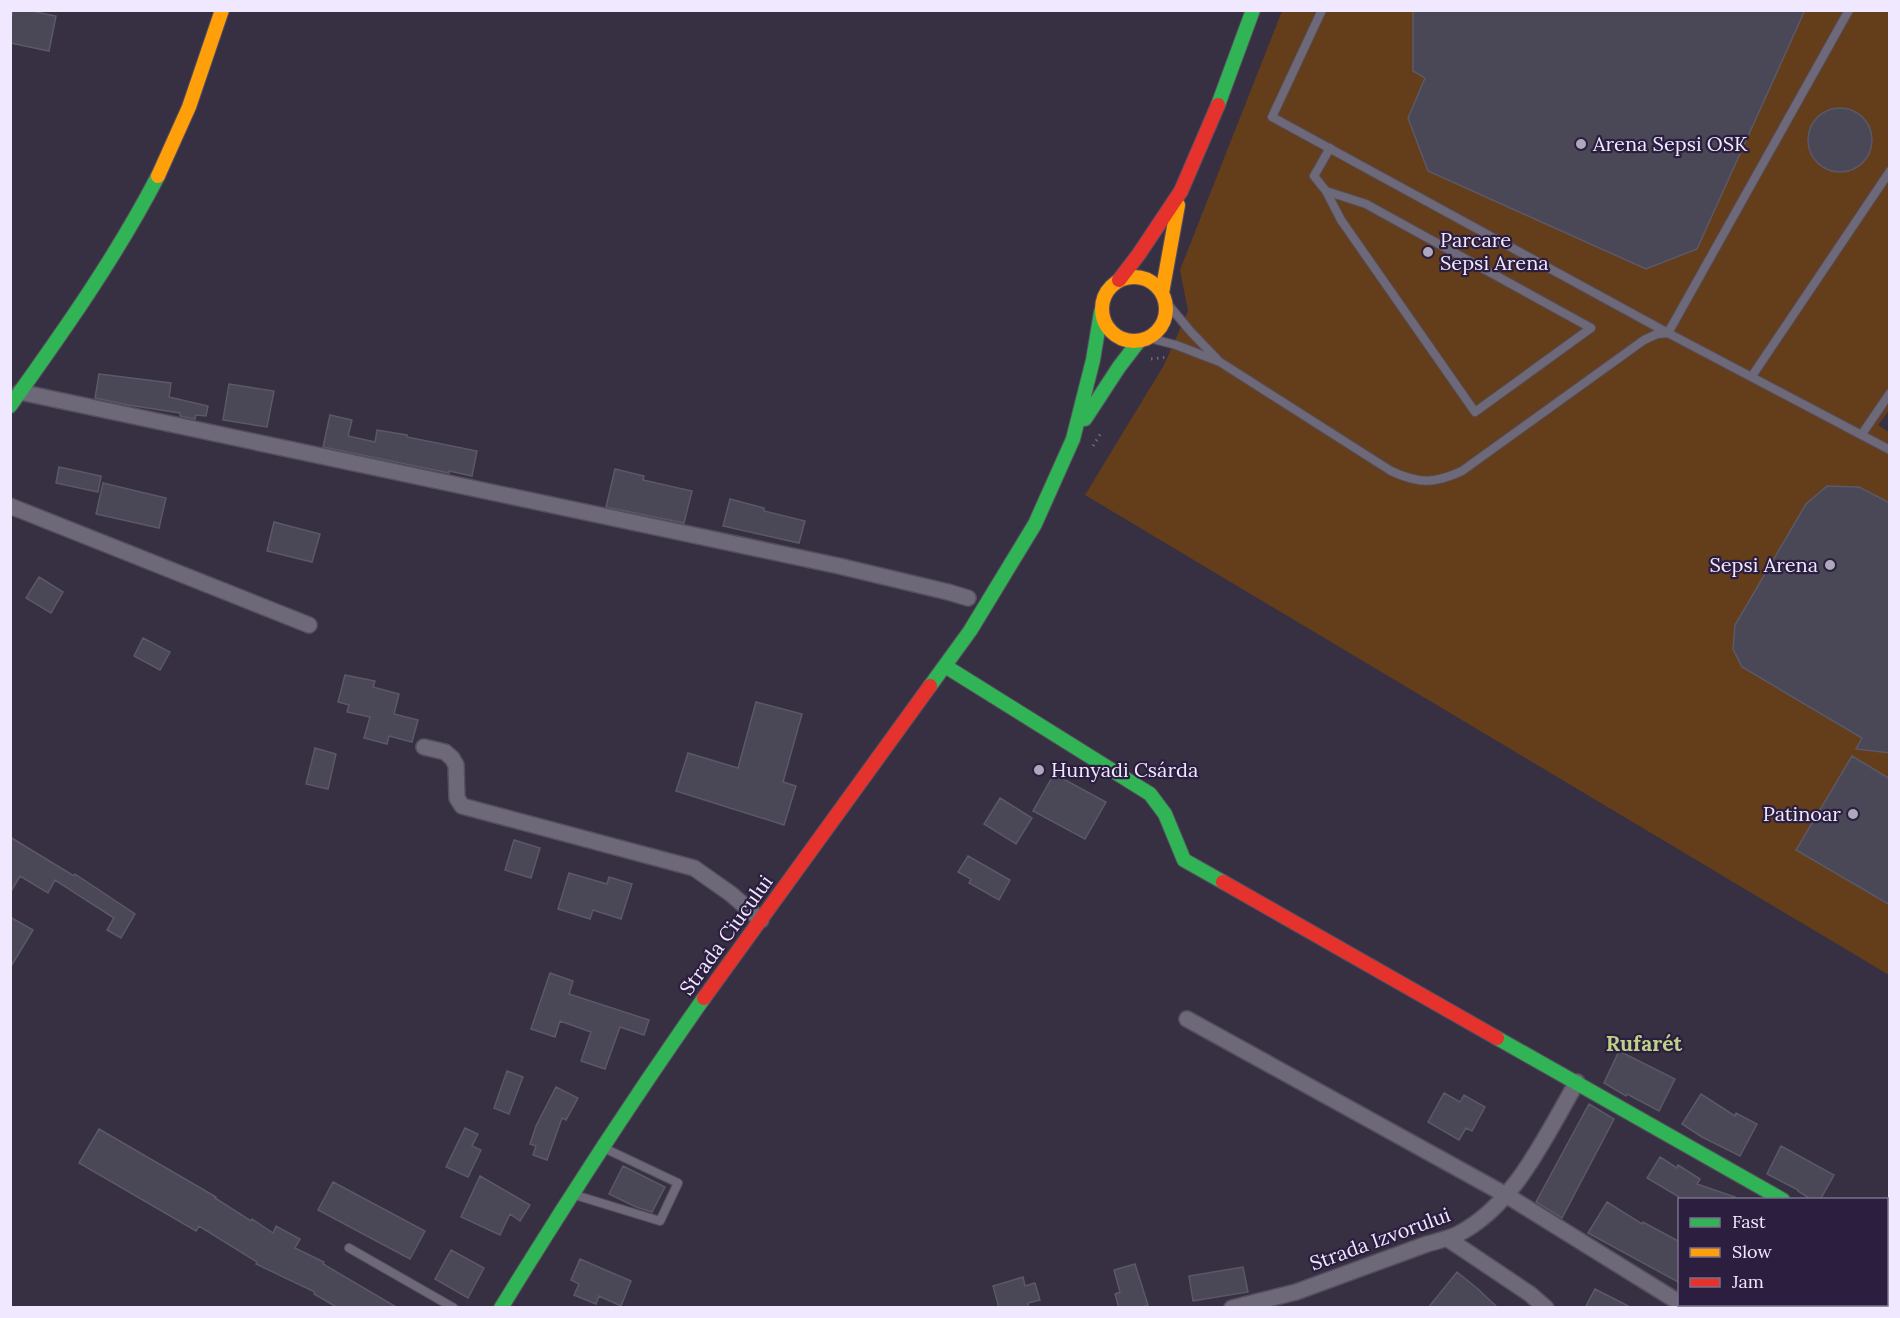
<svg xmlns="http://www.w3.org/2000/svg" width="1900" height="1318" font-family="Lora,serif">
  <rect width="100%" height="100%" fill="#373042"/>
  <path fill="#643d1a" d="M1282,11h607l1,398 -12,16 12,8 -1,542 -804,-480 79,-130 24,-54 -8,-41z"/>
  <path fill="#4a4756" stroke="#5b5868" stroke-width="1.5" d="M13,10h14l29,6 -7,35 -39,-8v-21z
    M1413,10h392l-108,239 -51,20 -218,-98 -20,-53 17,-40 -12,-7z
    M1808 140a32 32 0 1 1 64 0a32 32 0 1 1-64 0Z
    M99,374l72,9 -2,14 39,9 -2,10 -10,-1 -1,4 -15,-3v-3l-52,-8 -33,-7z
    M229,384l45,7 -7,36 -44,-7z
    M330,415l22,5 -4,16 27,6 2,-12 30,5v2l70,14 -5,25 -23,-5v2l-126,-26z
    M59,467l42,9 -3,16 -42,-9z
    M615,469l29,7 -1,4 49,11 -8,32 -78,-16z
    M103,483l63,15 -7,30 -63,-14z
    M1827,486l32,1 31,16v250l-34,-4 6,-11 -120,-71 -9,-18 2,-24 71,-121z
    M730,499l34,9v3l41,10 -6,22 -76,-17z
    M274,522l46,12 -8,28 -45,-11z
    M39,577l24,15 -12,21 -25,-15z
    M143,638l27,14 -10,18 -26,-14z
    M345,675l30,6 -2,6 26,7 -5,20 24,6 -6,22 -23,-6 -2,8 -23,-6 6,-21 -23,-5 2,-7 -11,-3z
    M756,702l46,12 -19,68 13,4 -12,39 -108,-34 12,-38 50,15z
    M315,748l21,6 -8,35 -22,-5z
    M1852,756l38,23v126l-94,-55z
    M1054,774l52,28 -21,37 -52,-28z
    M1000,798l32,20 -16,26 -32,-20z
    M10,837l64,39 1,-2 60,40 -14,24 -14,-8 7,-12 -59,-38 -7,13 -28,-17 -10,17z
    M514,840l26,8 -9,30 -26,-8z
    M968,856l42,24 -11,20 -30,-17 2,-4 -13,-7z
    M569,873l38,11 2,-7 23,7 -11,35 -28,-9 -3,9 -32,-10z
    M10,917l23,13 -23,38z
    M550,973l23,8 -4,13 80,26 -5,15 -24,-8 -15,42 -24,-8 10,-29 -31,-11 -5,16 -24,-8z
    M1619,1051l56,28 -16,32 -32,-17 -1,2 -22,-13z
    M507,1071l16,6 -14,37 -15,-6z
    M556,1087l22,11 -12,22 -4,-2 -15,42 -14,-5 3,-9 -6,-2 6,-18z
    M1444,1093l16,9 4,-7 21,12 -13,24 -6,-3 -7,12 -31,-18z
    M1701,1094l34,22 1,-3 21,11 -17,32 -38,-19 -20,-13z
    M1589,1104l25,15 -52,99 -26,-16z
    M465,1128l13,6 -6,12 9,4 -13,27 -22,-10z
    M99,1129l117,68 -1,1 36,23 1,-2 21,14 3,-7 24,13 -5,9 29,14 -1,2 75,44h-60l-24,-14 1,-2 -59,-28 1,-2 -58,-36 -3,5 -117,-68z
    M1781,1146l53,29 -14,25h-8l-14,-9v-1l-31,-16z
    M1660,1157l17,11 1,-3 22,14 -3,5 38,13v3h-51l-37,-22z
    M623,1166l42,21 -13,25 -16,-5 -27,-13z
    M480,1176l50,29 -10,16 -10,-7 -10,21 -39,-18z
    M333,1182l92,49 -15,28 -92,-49z
    M1607,1202l35,22 1,-2 37,20v41l-92,-50z
    M451,1250l33,18 -16,30 -33,-19z
    M580,1259l51,22 -10,25 -22,-10 -3,8 -22,-9 5,-11 -8,-4z
    M1135,1264l13,41 -9,3h-20l-4,-14 5,-2 -6,-22z
    M1243,1267l5,25 -55,9 -4,-25z
    M1457,1272l21,17 20,19h-70z
    M1023,1277l2,9 10,-3 5,17 -12,3 1,5h-30l-6,-22z
    M1595,1289l37,19h-47z"/>
  <g fill="none" stroke-linecap="round" stroke-linejoin="round">
    <g stroke="#554e5f" stroke-width="10">
      <path id="lane" d="M1322,10l-50,107 396,216 181,-323
        M1326,191l40,13 225,124 -116,84 -134,-192 -15,-29 -12,-15 16,-28
        M1166,302l25,30 26,27
        M1149,338l27,7 44,17 171,109c28,13 43,13 71,0l182,-131 13,-6 11,-1 222,117
        M1752,376l138,-205
        M1862,434l28,-41
        M575,1195l85,26 18,-38 -74,-35
        M349,1248l105,60"/>
    </g>
    <g stroke="#554e5f" stroke-width="18">
      <path id="street" d="M20,392l819,174 109,26 20,6
        M10,506l299,119
        M424,747l21,5 7,6 4,7 1,33 5,8 232,62 37,26 30,26
        M1187,1019l319,176 174,108
        M1448,1239l82,55 16,14
        M1232,1308l64,-16 131,-48c10,-3 21,-5 31,-10 57,-29 88,-99 119,-152"/>
    </g>
    <g stroke="#554e5f" stroke-width="16">
      <path id="fast" d="M1218,105l35,-95
        M10,406c53,-74 106,-149 148,-230
        M1085,419l34,-52 20,-26
        M945,666l205,128 15,20 19,46 39,22
        M930,686l40,-55 65,-107 38,-85 20,-79 8,-48
        M1497,1038l286,162
        M501,1308c65,-106 132,-209 203,-310"/>
    </g>
    <g stroke="#554e5f" stroke-width="16">
      <path id="slow" d="M158,176l31,-69 33,-97
        M1102 309a32 32 0 1 1 64 0a32 32 0 1 1-64 0Z
        M1162,293l16,-88"/>
    </g>
    <g stroke="#554e5f" stroke-width="16">
      <path id="jam" d="M1119,280l20,-26 42,-63 37,-86
        M1223,882l274,156
        M704,998l226,-312"/>
    </g>
    <path stroke="#6d6776" stroke-width="3" stroke-dasharray="1.5 4.5" stroke-linecap="butt" d="M1151,359l17,-2
      M1093,446l8,-13"/>
    <use href="#lane" stroke="#6e6978" stroke-width="8"/>
    <use href="#street" stroke="#6e6978" stroke-width="15"/>
    <use href="#fast" stroke="#30b455" stroke-width="14"/>
    <use href="#slow" stroke="#ff9f0a" stroke-width="14"/>
    <use href="#jam" stroke="#e5322d" stroke-width="14"/>
  </g>
  <g fill="#afa8bd" stroke="#2b1e3f" stroke-width="2">
    <circle cx="1581" cy="144" r="6"/>
    <circle cx="1428" cy="252" r="6"/>
    <circle cx="1830" cy="565" r="6"/>
    <circle cx="1039" cy="770" r="6"/>
    <circle cx="1853" cy="814" r="6"/>
  </g>
  <g text-anchor="middle" stroke-width="4.5" stroke-linejoin="round" paint-order="stroke">
    <g font-size="20" fill="#f0e8ff" stroke="#2b1e3f" text-anchor="start">
      <text x="1593" y="151">Arena Sepsi OSK</text>
      <text x="1440" y="247">Parcare<tspan x="1440" dy="23">Sepsi Arena</tspan></text>
      <text x="1818" y="572" text-anchor="end">Sepsi Arena</text>
      <text x="1051" y="777">Hunyadi Csárda</text>
      <text x="1841" y="821" text-anchor="end">Patinoar</text>
    </g>
    <g font-size="20" fill="#f0e8ff" stroke="#2b1e3f">
      <text transform="translate(726 935) rotate(-54)" y="7">Strada Ciucului</text>
      <text transform="translate(1380 1239) rotate(-20)" y="7">Strada Izvorului</text>
    </g>
    <g font-size="21" font-weight="bold" fill="#bdd187" stroke="#2b1e3f">
      <text x="1644" y="1051">Rufarét</text>
    </g>
  </g>
  <rect width="1900" height="1318" fill="none" stroke="#f0e8ff" stroke-width="24"/>
  <rect x="1678" y="1198" width="210" height="108" fill="#2b1e3f" stroke="#7a6f8c" stroke-width="1.5"/>
  <rect x="1690" y="1218" width="30" height="9" fill="#30b455" stroke="#7a6f8c" stroke-width="1.5"/>
  <text x="1732" y="1228" font-size="18" fill="#f0e8ff">Fast</text>
  <rect x="1690" y="1248" width="30" height="9" fill="#ff9f0a" stroke="#7a6f8c" stroke-width="1.5"/>
  <text x="1732" y="1258" font-size="18" fill="#f0e8ff">Slow</text>
  <rect x="1690" y="1278" width="30" height="9" fill="#e5322d" stroke="#7a6f8c" stroke-width="1.5"/>
  <text x="1732" y="1288" font-size="18" fill="#f0e8ff">Jam</text>
</svg>
